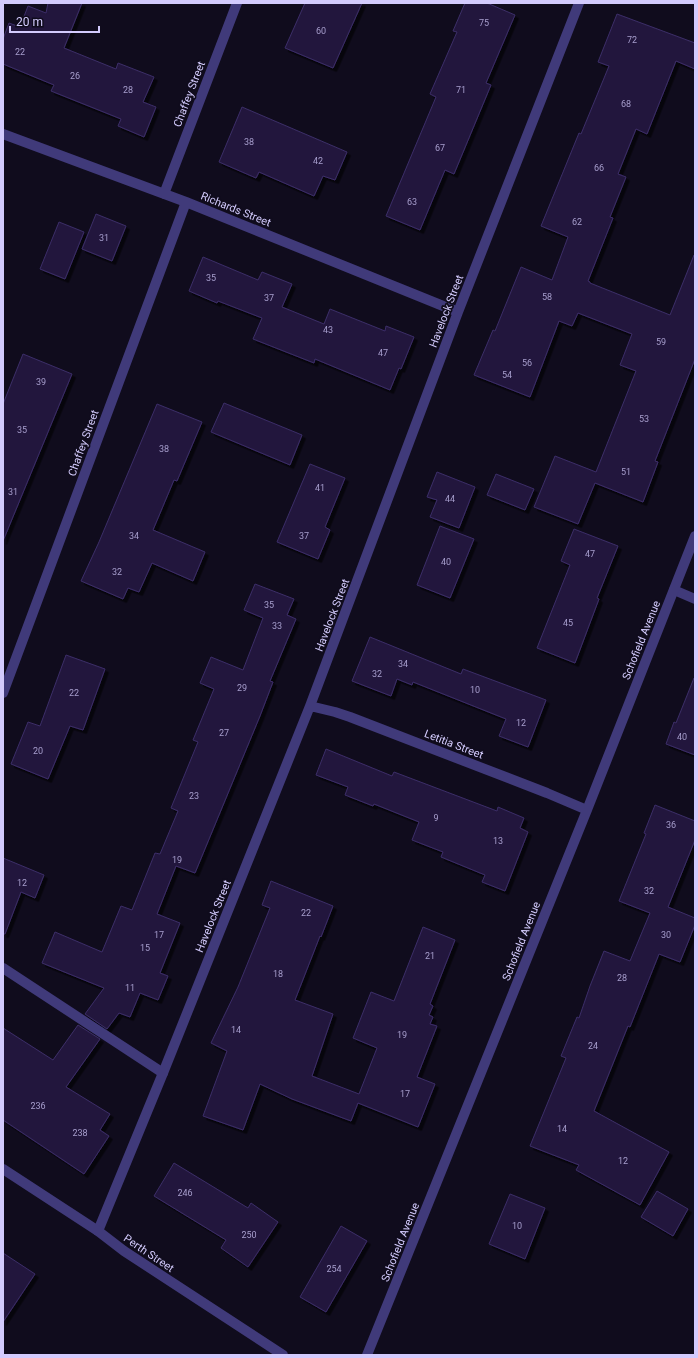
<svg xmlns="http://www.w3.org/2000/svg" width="698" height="1358" font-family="Roboto,sans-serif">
  <defs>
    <filter id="shadow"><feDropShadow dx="3.5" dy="3.5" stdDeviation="0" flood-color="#0009"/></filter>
  </defs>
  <rect width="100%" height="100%" fill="#100c1d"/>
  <path fill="#23193d" stroke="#3c2d68" filter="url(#shadow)" d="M48,3h34l-18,45 52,21 2,-6 36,14 -11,25 13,5 -12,30 -26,-11 3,-7 -70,-28 3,-6 -51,-21v-25l6,-16 11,4 8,-21 18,7z
    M305,3h57l-29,65 -48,-20z
    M465,3h22l28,12 -29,68 5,2 -37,89 -9,-4 -25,60 -34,-14 50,-119 -6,-3 27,-62 -4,-1z
    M617,14l78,29v26l-19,-8 -29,73 -11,-5 -18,45 8,3 -16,40 3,1 -25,63 2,1v1l80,32 24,-60 1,1v103l-40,102 3,1 -15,40 -48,-19 -17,41 -44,-17 21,-51 41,16 40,-101 -16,-6 12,-31 -54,-21 -6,13 -13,-5 -29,76 -56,-22 19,-45 2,1 26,-64 31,13 16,-43 -27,-11 38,-93 2,1 28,-68 -11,-4z
    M242,107l105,45 -12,28 -12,-4 -9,20 -55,-24 -3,6 -37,-16z
    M96,214l30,12 -14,35 -30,-12z
    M59,222l25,10 -19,47 -25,-10z
    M203,257l55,23 4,-8 30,12 -10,23 42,17 6,-15 55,22 1,-5 28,11 -13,32 -2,-1 -9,22 -75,-31 -1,4 -61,-24 9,-21 -44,-17 -1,2 -28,-12z
    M23,354l49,20 -69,167v-137z
    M224,403l78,32 -12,30 -79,-33z
    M157,404l45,18 -25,59 -3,-1 -21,50 52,22 -12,29 -41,-18 -13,29 -11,-4 -5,11 -42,-18 18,-39z
    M310,464l35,14 -20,49 5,3 -12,29 -41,-17z
    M437,472l38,15 -16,41 -29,-11 7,-17 -10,-3z
    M496,474l38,15 -9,21 -38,-15z
    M440,526l34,13 -24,59 -33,-13z
    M574,529l44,17 -21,52 2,1 -24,64 -38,-15 33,-83 -9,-4z
    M255,584l39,15 -7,16 9,4 -26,62 3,1 -13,34 -65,157 -19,-7 -19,48 23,9 -20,50 8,3 -10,24 -18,-7 -10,24 -11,-4 -12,16 -22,-15 19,-26 -62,-25 13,-31 47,20 19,-46 11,4 23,-57 5,1 18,-43 -7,-3 27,-66 -5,-2 21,-51 -14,-6 11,-26 32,13 20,-52 -19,-8z
    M370,637l91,37 2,-5 83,31 -18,47 -29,-11 7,-17 -93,-37 -1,3 -15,-6 -6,17 -39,-15z
    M66,655l39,14 -22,61 -13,-4 -22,53 -37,-15 17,-42 12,4z
    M694,678l1,1v76l-29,-11 8,-22 2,1z
    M326,749l66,27 2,-4 103,39 1,-4 26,11 -4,10 8,4 -23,59 -23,-9 3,-7 -44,-18 2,-5 -31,-12 7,-18 -45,-18 -1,2 -28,-11 3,-8 -32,-12z
    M655,805l40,16v19l-27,67 27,11v7l-15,37 -21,-8 -29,73 -2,-1 -34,85 75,41 -29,53 -64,-35 3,-5 -49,-19 36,-88 -5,-2 16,-39 2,1 11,-32 14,-35 26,10 20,-48 -31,-12 27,-67 -2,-1z
    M3,858l41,17 -9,23 -14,-6 -16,42h-2z
    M271,881l62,25 -12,31 -1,-1 -25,64 38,14 -21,62 47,18 18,-46 -24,-10 18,-46 23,9 29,-74 32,13 -25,64 3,2 -4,9 4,2 -3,7 7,2 -20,51 18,7 -17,43 -60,-24 -7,18 -59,-22 -32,-15 -17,46 -40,-14 24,-65 -16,-8 27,-56 32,-79 -8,-3z
    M78,1025l22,14 -34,48 44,27 -10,16 9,6 -25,38 -81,-54v-92l50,32z
    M174,1163l74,45 3,-5 27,19 -30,45 -27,-19 5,-8 -72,-44z
    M657,1191l31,18 -15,27 -32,-19z
    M510,1194l35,14 -20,51 -36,-15z
    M341,1226l26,15 -41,71 -26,-15z
    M3,1253l32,21 -32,48z"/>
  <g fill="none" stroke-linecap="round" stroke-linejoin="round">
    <path stroke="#403a7a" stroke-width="10" d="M674,590l21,9
      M3,968l160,105"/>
    <path stroke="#403a7a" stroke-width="10" d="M3,134l183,68 272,110
      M164,194l73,-191
      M3,693l183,-491
      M310,706l25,6 15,5 197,76 40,17
      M98,1231l65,-158 147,-367 148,-394 121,-309
      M367,1355l220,-545 108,-274"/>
    <path stroke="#403a7a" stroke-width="10" d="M3,1169l95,62 26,20 159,104"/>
  </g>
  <g text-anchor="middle" stroke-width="3.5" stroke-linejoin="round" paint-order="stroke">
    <g font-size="9" fill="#a79ecd">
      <text x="484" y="26">75</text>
      <text x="321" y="34">60</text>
      <text x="632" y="43">72</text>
      <text x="20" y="55">22</text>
      <text x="75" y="79">26</text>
      <text x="128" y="93">28</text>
      <text x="461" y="93">71</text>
      <text x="626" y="107">68</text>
      <text x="249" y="145">38</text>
      <text x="440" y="151">67</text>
      <text x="318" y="164">42</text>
      <text x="599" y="171">66</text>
      <text x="412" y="205">63</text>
      <text x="577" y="225">62</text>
      <text x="104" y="241">31</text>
      <text x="211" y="281">35</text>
      <text x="547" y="300">58</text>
      <text x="269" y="301">37</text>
      <text x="328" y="333">43</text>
      <text x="661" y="345">59</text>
      <text x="383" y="356">47</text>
      <text x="527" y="366">56</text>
      <text x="507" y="378">54</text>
      <text x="41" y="385">39</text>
      <text x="644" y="422">53</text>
      <text x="22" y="433">35</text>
      <text x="164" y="452">38</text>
      <text x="626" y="475">51</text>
      <text x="320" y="491">41</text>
      <text x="13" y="495">31</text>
      <text x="450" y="502">44</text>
      <text x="134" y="539">34</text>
      <text x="304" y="539">37</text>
      <text x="590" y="557">47</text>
      <text x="446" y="565">40</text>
      <text x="117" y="575">32</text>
      <text x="269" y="608">35</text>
      <text x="568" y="626">45</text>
      <text x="277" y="629">33</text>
      <text x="403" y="667">34</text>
      <text x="377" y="677">32</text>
      <text x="242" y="691">29</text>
      <text x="475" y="693">10</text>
      <text x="74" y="696">22</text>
      <text x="521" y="726">12</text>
      <text x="224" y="736">27</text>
      <text x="682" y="740">40</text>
      <text x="38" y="754">20</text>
      <text x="194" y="799">23</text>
      <text x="436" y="821">9</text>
      <text x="671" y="828">36</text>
      <text x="498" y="844">13</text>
      <text x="177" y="863">19</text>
      <text x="22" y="886">12</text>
      <text x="649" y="894">32</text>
      <text x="306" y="916">22</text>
      <text x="159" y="938">17</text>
      <text x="666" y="938">30</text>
      <text x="145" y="951">15</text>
      <text x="430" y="959">21</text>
      <text x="278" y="977">18</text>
      <text x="622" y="981">28</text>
      <text x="130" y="991">11</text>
      <text x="236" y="1033">14</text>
      <text x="402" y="1038">19</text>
      <text x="593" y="1049">24</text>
      <text x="405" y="1097">17</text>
      <text x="38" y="1109">236</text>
      <text x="562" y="1132">14</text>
      <text x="80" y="1136">238</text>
      <text x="623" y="1164">12</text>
      <text x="185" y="1196">246</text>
      <text x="517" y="1229">10</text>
      <text x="249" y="1238">250</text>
      <text x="334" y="1272">254</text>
    </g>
    <g font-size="11" fill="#d3cbfd" stroke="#100c1d">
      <text transform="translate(189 94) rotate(-69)" y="4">Chaffey Street</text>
      <text transform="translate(236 209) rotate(22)" y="4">Richards Street</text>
      <text transform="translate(446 311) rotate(-69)" y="4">Havelock Street</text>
      <text transform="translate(83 443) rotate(-70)" y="4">Chaffey Street</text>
      <text transform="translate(332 615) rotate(-69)" y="4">Havelock Street</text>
      <text transform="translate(641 640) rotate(-68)" y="4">Schofield Avenue</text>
      <text transform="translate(454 744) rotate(21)" y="4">Letitia Street</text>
      <text transform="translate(213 916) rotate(-68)" y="4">Havelock Street</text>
      <text transform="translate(521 941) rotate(-68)" y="4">Schofield Avenue</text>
      <text transform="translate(400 1242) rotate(-68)" y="4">Schofield Avenue</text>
      <text transform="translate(149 1253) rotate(34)" y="4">Perth Street</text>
    </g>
  </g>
  <rect width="698" height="1358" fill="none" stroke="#d3cbfd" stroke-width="8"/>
  <path d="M10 26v6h89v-6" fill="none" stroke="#d3cbfd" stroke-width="2"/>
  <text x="16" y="26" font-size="12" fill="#d3cbfd" stroke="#100c1d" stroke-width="3" paint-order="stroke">20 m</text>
</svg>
